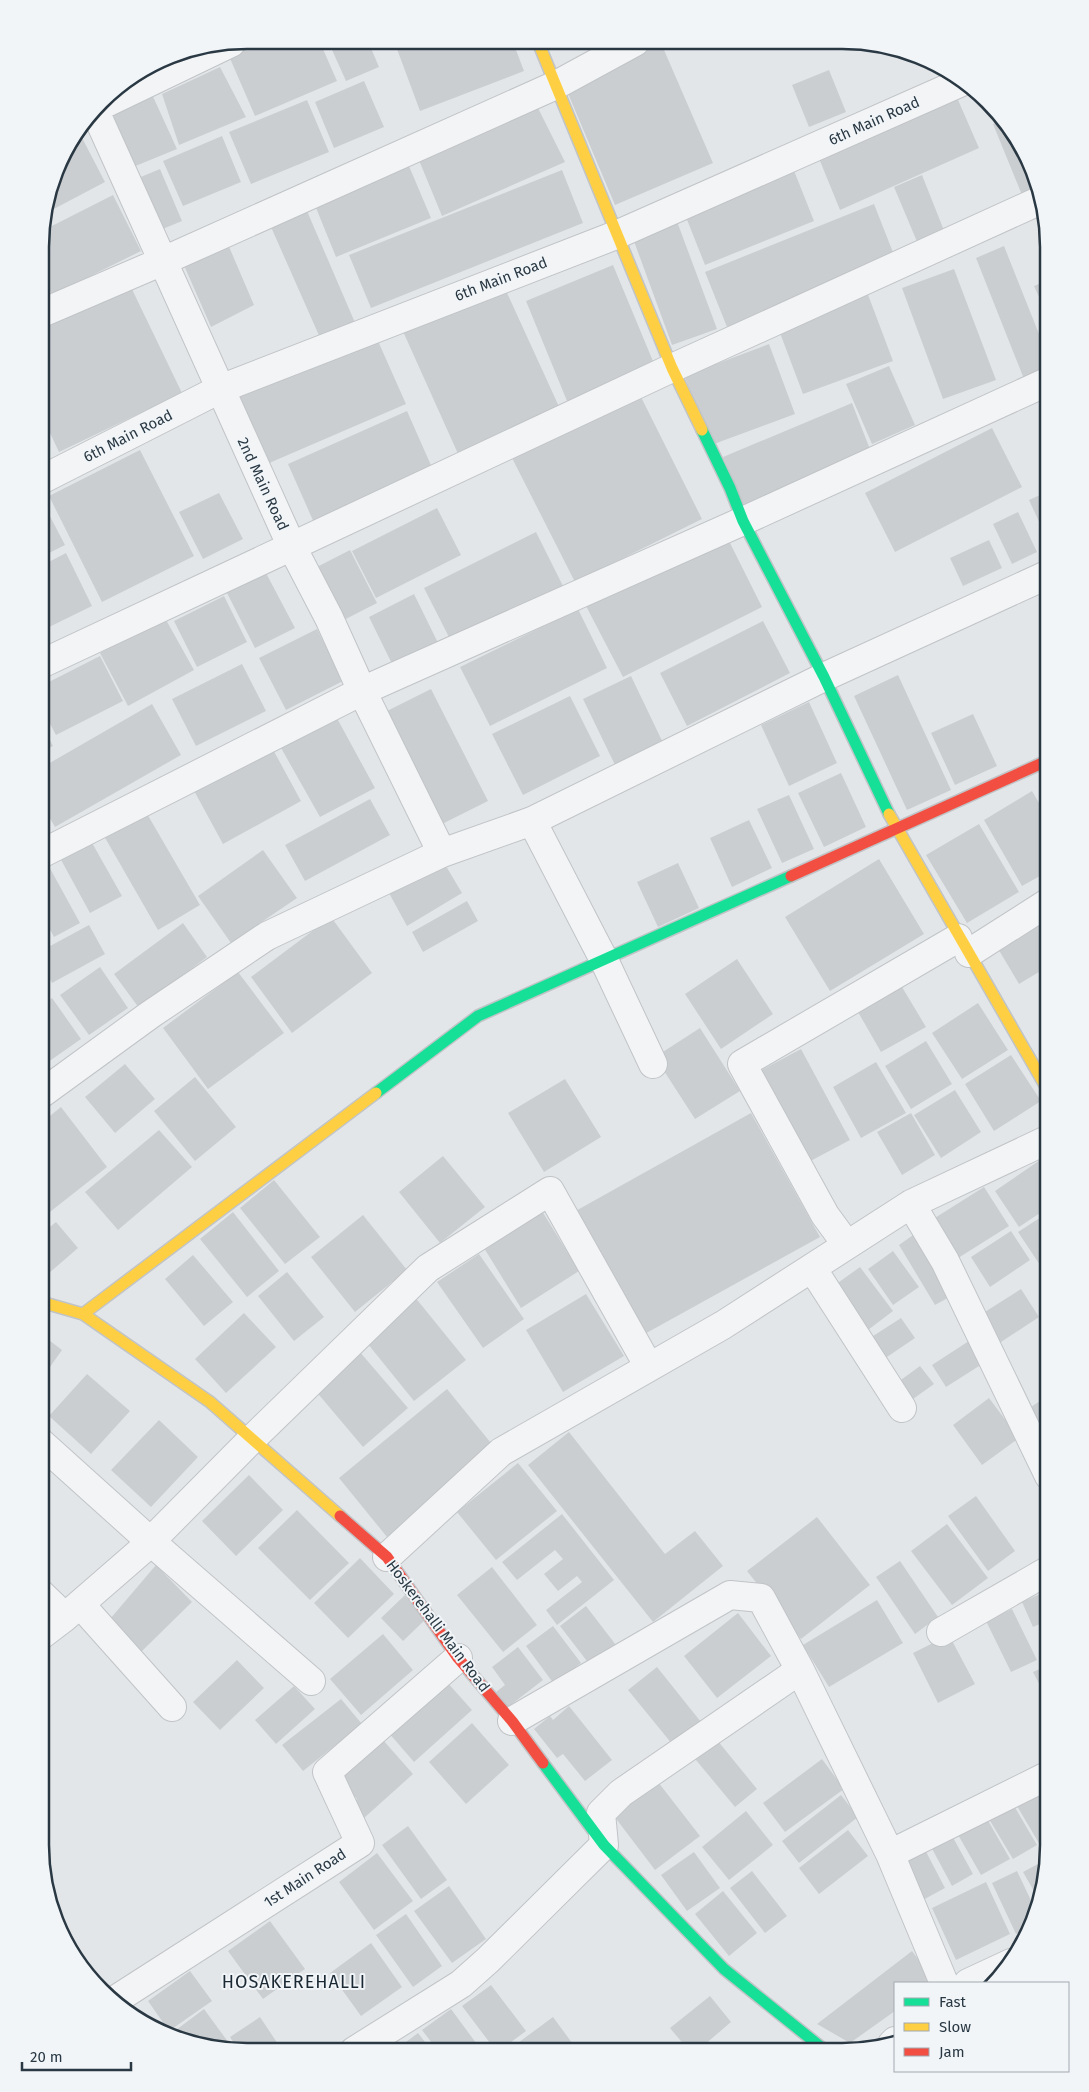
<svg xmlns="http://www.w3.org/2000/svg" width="1089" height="2092" font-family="'Fira Sans',sans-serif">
  <rect width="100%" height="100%" fill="#e3e6e9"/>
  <path fill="#cbced1" d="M247,40h72l18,41 -82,35 -30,-69z
    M328,41h40l11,26 -33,14z
    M394,41l119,1 11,29 -104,40z
    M661,43l52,120 -98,42 -51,-121z
    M220,67l26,50 -67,28 -17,-51z
    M829,70l17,42 -37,15 -17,-42z
    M364,81l20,46 -50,21 -19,-46z
    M150,90l27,59 -44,18 -27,-58z
    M955,93l24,55 -139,62 -22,-54z
    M307,100l22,52 -78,32 -22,-52z
    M534,100l31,62 -123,54 -26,-63z
    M1003,120l11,12 24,49 1,7 -17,7 -29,-71z
    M79,132l26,50 -55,29 -4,-6 15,-50z
    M222,136l19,46 -58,24 -20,-45z
    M406,159l25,59 -95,39 -24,-59z
    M791,163l23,58 -109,44 -23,-58z
    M160,169l22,52 -29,12 -22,-52z
    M562,170l21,53 -212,85 -22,-53z
    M922,175l23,58 -27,11 -24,-57z
    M113,195l28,56 -89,44 -10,-21v-43z
    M874,204l22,56 -169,67 -22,-55z
    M307,211l49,114 -35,15 -50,-113z
    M675,216l42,113 -45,16 -41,-112z
    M227,242l27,63 -43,22 -28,-64z
    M1004,246l45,113v11l-25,9 -48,-121z
    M613,265l42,101 -88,35 -41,-100z
    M954,269l42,111 -53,19 -41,-111z
    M1049,280v39l-15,-33z
    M502,282l59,129 -102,45 -58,-129z
    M129,283l53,110 -123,59 -17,-36v-92z
    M867,292l26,69 -90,33 -26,-69z
    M374,332l32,72 -146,63 -32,-72z
    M769,344l26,70 -81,30 -30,-68z
    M889,366l26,59 -43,19 -26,-60z
    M639,393l63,126 -127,63 -64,-126z
    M852,403l21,54 -127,52 -23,-52z
    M407,411l27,61 -119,53 -27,-61z
    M992,428l30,59 -127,65 -30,-59z
    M140,450l54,106 -92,46 -53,-106z
    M1049,491v47l-2,1 -18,-39z
    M219,493l24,46 -40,20 -24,-47z
    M41,499l24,46 -24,12z
    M437,508l24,47 -85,43 -24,-47z
    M1018,512l19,40 -25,12 -19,-40z
    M536,532l28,56 -111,57 -29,-57z
    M726,535l36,72 -139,70 -37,-71z
    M989,540l13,28 -39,18 -13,-28z
    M350,550l27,53 -39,20 -27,-53z
    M66,553l26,53 -51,25v-65z
    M266,573l29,55 -40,20 -28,-55z
    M414,594l27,55 -45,23 -27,-55z
    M224,596l23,46 -50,25 -23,-46z
    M578,609l29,59 -117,58 -30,-59z
    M165,618l29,52 -66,36 -28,-53z
    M763,621l27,52 -103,53 -27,-53z
    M317,629l26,52 -57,29 -27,-52z
    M100,656l23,45 -67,34 -15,-28v-21z
    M242,664l24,47 -70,35 -24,-47z
    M898,675l53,115 -44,20 -53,-114z
    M631,676l34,71 -48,22 -34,-70z
    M431,689l57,112 -54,27 -57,-112z
    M570,696l30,60 -77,39 -31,-61z
    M809,702l28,61 -48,23 -28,-61z
    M152,704l29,51 -126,72 -14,-24v-35z
    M332,709l43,79 -55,29 -44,-78z
    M973,714l24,52 -42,19 -24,-52z
    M41,723l12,23 -12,6z
    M270,744l31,57 -78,43 -31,-57z
    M841,773l25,54 -42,20 -26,-54z
    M1032,791l17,29v51l-27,15 -38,-66z
    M789,795l25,54 -32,14 -25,-54z
    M370,799l20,36 -85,46 -20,-36z
    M146,812l54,93 -42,25 -54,-94z
    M749,820l23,48 -40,19 -22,-49z
    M979,824l40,68 -52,31 -41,-68z
    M91,841l31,55 -32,17 -30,-55z
    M263,850l34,48 -66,45 -33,-47z
    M879,859l45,75 -94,57 -45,-74z
    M46,861l34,62 -26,14 -13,-24v-50z
    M443,861l19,32 -55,33 -18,-33z
    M678,863l21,45 -41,19 -21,-45z
    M467,901l11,20 -55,31 -11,-20z
    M331,917l41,56 -80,60 -41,-56z
    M1044,919l5,9v38l-30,18 -22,-37z
    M183,923l24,34 -68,51 -25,-34z
    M89,925l16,29 -53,29 -11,-20v-12z
    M737,959l36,55 -52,35 -36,-55z
    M100,967l28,41 -39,27 -29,-40z
    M238,972l46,61 -76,56 -45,-61z
    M902,987l24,40 -45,25 -23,-40z
    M52,998l29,41 -40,28v-61z
    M978,1003l30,47 -46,29 -30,-46z
    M700,1028l40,63 -45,28 -40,-62z
    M926,1041l26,43 -41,25 -26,-43z
    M801,1049l49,91 -47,25 -49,-91z
    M1011,1055l30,46 -47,30 -29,-47z
    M876,1062l30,51 -45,25 -28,-51z
    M125,1064l30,35 -40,34 -30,-36z
    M195,1077l41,50 -41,34 -41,-50z
    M565,1079l36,58 -57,35 -36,-59z
    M955,1090l26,42 -40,26 -27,-43z
    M61,1107l46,60 -66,52v-96z
    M751,1113l69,124 -179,99 -69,-123z
    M911,1113l24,42 -33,20 -25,-43z
    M159,1130l33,37 -74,63 -33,-38z
    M1049,1154v53l-30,20 -24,-36z
    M443,1156l42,51 -45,36 -41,-51z
    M274,1180l46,57 -35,27 -45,-56z
    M984,1187l25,39 -54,34 -25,-39z
    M542,1211l37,60 -58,37 -37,-60z
    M233,1212l46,59 -32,26 -47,-58z
    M1049,1212v52l-7,4 -24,-36z
    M363,1215l44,55 -52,42 -44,-55z
    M56,1222l22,26 -37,32v-46z
    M1011,1231l19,29 -40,27 -19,-30z
    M916,1233l39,61 -20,11 -36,-60z
    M893,1251l26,36 -26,18 -25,-36z
    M479,1254l45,65 -41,29 -46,-66z
    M193,1255l40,47 -29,24 -39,-47z
    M860,1267l33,44 -25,19 -33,-45z
    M287,1272l37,45 -30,24 -36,-45z
    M1021,1289l18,28 -41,27 -18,-29z
    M586,1294l38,62 -61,36 -37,-62z
    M414,1296l52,64 -52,41 -51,-63z
    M244,1313l32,34 -50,46 -31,-34z
    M901,1318l14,20 -31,21 -14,-21z
    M41,1334l21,16 -22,31 1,-36z
    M972,1339l15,22 -41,26 -14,-22z
    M359,1351l49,57 -45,39 -49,-58z
    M920,1366l14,18 -28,20 -12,-19z
    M87,1374l43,37 -39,43 -42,-38z
    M447,1389l48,59 -108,89 -48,-59z
    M1049,1395v51l-24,-35z
    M989,1398l30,40 -37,27 -29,-40z
    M159,1420l39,37 -47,50 -40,-37z
    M569,1432l96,122 30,-23 28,35 -70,56 -125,-157z
    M518,1463l39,48 -61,49 -39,-48z
    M249,1475l34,35 -47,46 -34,-35z
    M976,1496l39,55 -27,20 -40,-55z
    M297,1510l52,53 -39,37 -52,-52z
    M562,1514l52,66 -57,45 -11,-15 36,-28 -5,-6 -19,15 -14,-17 19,-15 -8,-9 -38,30 -15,-18z
    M817,1517l53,68 -69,54 -54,-68z
    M947,1524l41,54 -36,27 -41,-54z
    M360,1558l34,36 -46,44 -34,-35z
    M900,1561l38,56 -23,17 -39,-57z
    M156,1565l36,37 -51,50 -31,-33z
    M492,1567l45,58 -34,27 -46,-57z
    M1049,1590v30l-16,7 -11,-25z
    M405,1595l22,23 -24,23 -22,-23z
    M877,1600l26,43 -74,44 -26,-42z
    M586,1606l33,43 -26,20 -33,-43z
    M1012,1609l25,51 -26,12 -25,-51z
    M738,1613l33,43 -54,42 -33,-42z
    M553,1626l28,37 -27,21 -28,-38z
    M1049,1633v24l-10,-20z
    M383,1634l30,36 -52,45 -31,-36z
    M949,1635l26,49 -37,19 -25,-50z
    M518,1647l25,33 -35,27 -12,-15 9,-7 -13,-18z
    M237,1660l27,28 -44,42 -27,-28z
    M1049,1665v38l-16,-31z
    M657,1667l48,60 -28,23 -49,-60z
    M446,1681l26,29 -58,52 -26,-30z
    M294,1686l21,23 -39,35 -21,-24z
    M341,1699l21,25 -59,47 -21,-26z
    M569,1706l43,54 -27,21 -22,-27 -6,4 -23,-29 16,-13 3,4z
    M472,1723l37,42 -43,39 -37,-42z
    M713,1735l44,54 -22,18 -44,-53z
    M383,1740l30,34 -49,44 -12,-14 5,-5 -18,-20z
    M822,1759l22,30 -59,43 -22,-29z
    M658,1782l42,54 -45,34 -41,-54z
    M1043,1790l6,10v40l-9,5 -23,-39z
    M841,1795l17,22 -59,46 -17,-22z
    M1013,1804l24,41 -24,14 -24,-40z
    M746,1811l27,34 -44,35 -27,-33z
    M986,1817l24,42 -29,16 -24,-42z
    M408,1826l39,54 -26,19 -39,-54z
    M848,1830l20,26 -49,38 -20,-26z
    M950,1832l23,42 -21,12 -23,-43z
    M922,1844l23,44 -24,13 -23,-44z
    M694,1852l26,36 -33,23 -26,-36z
    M377,1853l36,48 -39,29 -35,-48z
    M1049,1858v1l-10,41 -16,-28z
    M752,1871l35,45 -22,17 -35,-45z
    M1017,1871l19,40 -4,15 -16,8 -24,-51z
    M986,1882l24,52 -54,26 -24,-52z
    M449,1886l37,53 -34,24 -38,-52z
    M723,1891l34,42 -28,23 -34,-42z
    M406,1914l36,52 -29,21 -37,-52z
    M270,1921l35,48 -42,30 -35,-48z
    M371,1943l31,44 -41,29 -31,-43z
    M912,1951l23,31 -40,1v28l-45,32 -33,-19z
    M190,1971l22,30 -43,30 -21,-30z
    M491,1985l35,46 -27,20h-3l-34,-45z
    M710,1996l21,26 -35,30h-6l-20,-24z
    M204,2009l30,41h-14l-20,-5 -4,-5 -4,3 -24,-7z
    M451,2009l31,42h-44l-16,-21z
    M260,2017l22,33h-44l-8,-13z
    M553,2017l25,34h-71z
    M418,2033l14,18h-38z"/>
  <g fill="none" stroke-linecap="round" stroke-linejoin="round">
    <g stroke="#c1c4c7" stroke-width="30">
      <path id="street" d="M98,107l133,-64
        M95,111l196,434 38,73 33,73 80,162
        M42,313l121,-52 393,-176 79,-43
        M41,480l179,-91 396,-154 348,-154
        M41,664l631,-296 369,-168
        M532,821l72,139 49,104
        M41,854l321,-163 381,-170 306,-140
        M969,953l80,-51
        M41,1094l110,-80 116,-78 175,-83 90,-32 292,-144 225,-103
        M911,1204l34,57 104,215
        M847,1245l-22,-30 -83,-151 216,-126
        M812,1268l90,140
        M40,1442l110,99 161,140
        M387,1557l114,-105 222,-127 188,-121 138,-65
        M40,1593l25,24
        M80,1604l92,103
        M941,1632l108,-62
        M40,1636l25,-19 76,-66 111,-112 176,-171 122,-77 99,176
        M512,1721l218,-126 31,3 39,72 90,184 54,129
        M890,1854l159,-79
        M968,1983l43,-20
        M112,2002l248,-159 -33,-71 131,-114
        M892,2044l3,-3
        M354,2051l107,-67 27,-24 116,-115 -3,-32 20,-20 179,-123"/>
    </g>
    <g stroke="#c1c4c7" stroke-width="14">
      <path id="fast" d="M702,430l28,58 13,33 81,156 65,137
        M376,1093l102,-77 313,-140
        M543,1763l61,82 120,124 103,83"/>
    </g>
    <g stroke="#c1c4c7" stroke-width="14">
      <path id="slow" d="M538,42l134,326 30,62
        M889,814l160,278
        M41,1302l42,12 127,88 130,114
        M83,1314l293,-221"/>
    </g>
    <g stroke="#c1c4c7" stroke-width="14">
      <path id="jam" d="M791,876l258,-116
        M340,1516l47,41 71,101 54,63 31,42"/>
    </g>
    <use href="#street" stroke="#f3f4f5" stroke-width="28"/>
    <use href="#fast" stroke="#16e098" stroke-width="11"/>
    <use href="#slow" stroke="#ffcf43" stroke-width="11"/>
    <use href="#jam" stroke="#f24e42" stroke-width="11"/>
  </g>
  <g text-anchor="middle" stroke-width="4" stroke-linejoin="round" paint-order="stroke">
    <g font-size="15" fill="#293843" stroke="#f1f5f8">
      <text transform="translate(874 121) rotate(-24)" y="5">6th Main Road</text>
      <text transform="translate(501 279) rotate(-21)" y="5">6th Main Road</text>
      <text transform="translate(128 436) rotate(-27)" y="5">6th Main Road</text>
      <text transform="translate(263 484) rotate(65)" y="5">2nd Main Road</text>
      <text transform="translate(438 1626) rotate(53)" y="5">Hoskerehalli Main Road</text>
      <text transform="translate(305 1878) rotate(-33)" y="5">1st Main Road</text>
    </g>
    <g font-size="18" letter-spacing="1" fill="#1b2934" stroke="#f1f5f8">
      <text x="294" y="1988">HOSAKEREHALLI</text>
    </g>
  </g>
  <path d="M0 0H1089V2092H0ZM247 49H842A198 198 0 0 1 1040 247V1845A198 198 0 0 1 842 2043H247A198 198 0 0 1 49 1845V247A198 198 0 0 1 247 49Z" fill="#f1f5f8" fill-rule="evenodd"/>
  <path fill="none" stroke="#293843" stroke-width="2.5" d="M247 49H842A198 198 0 0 1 1040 247V1845A198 198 0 0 1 842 2043H247A198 198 0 0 1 49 1845V247A198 198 0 0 1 247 49Z"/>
  <rect x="894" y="1982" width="175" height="90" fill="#f1f5f8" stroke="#a1a9b0"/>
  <rect x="904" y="1998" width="25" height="8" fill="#16e098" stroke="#a1a9b0"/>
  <text x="939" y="2007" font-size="15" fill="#293843">Fast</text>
  <rect x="904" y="2023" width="25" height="8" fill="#ffcf43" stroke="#a1a9b0"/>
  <text x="939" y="2032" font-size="15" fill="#293843">Slow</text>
  <rect x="904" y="2048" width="25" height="8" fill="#f24e42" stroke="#a1a9b0"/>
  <text x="939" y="2057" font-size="15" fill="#293843">Jam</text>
  <path d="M22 2062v8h109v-8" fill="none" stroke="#293843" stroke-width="2.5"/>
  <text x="30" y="2062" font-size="15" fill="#293843" stroke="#f1f5f8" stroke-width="4" paint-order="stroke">20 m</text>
</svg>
